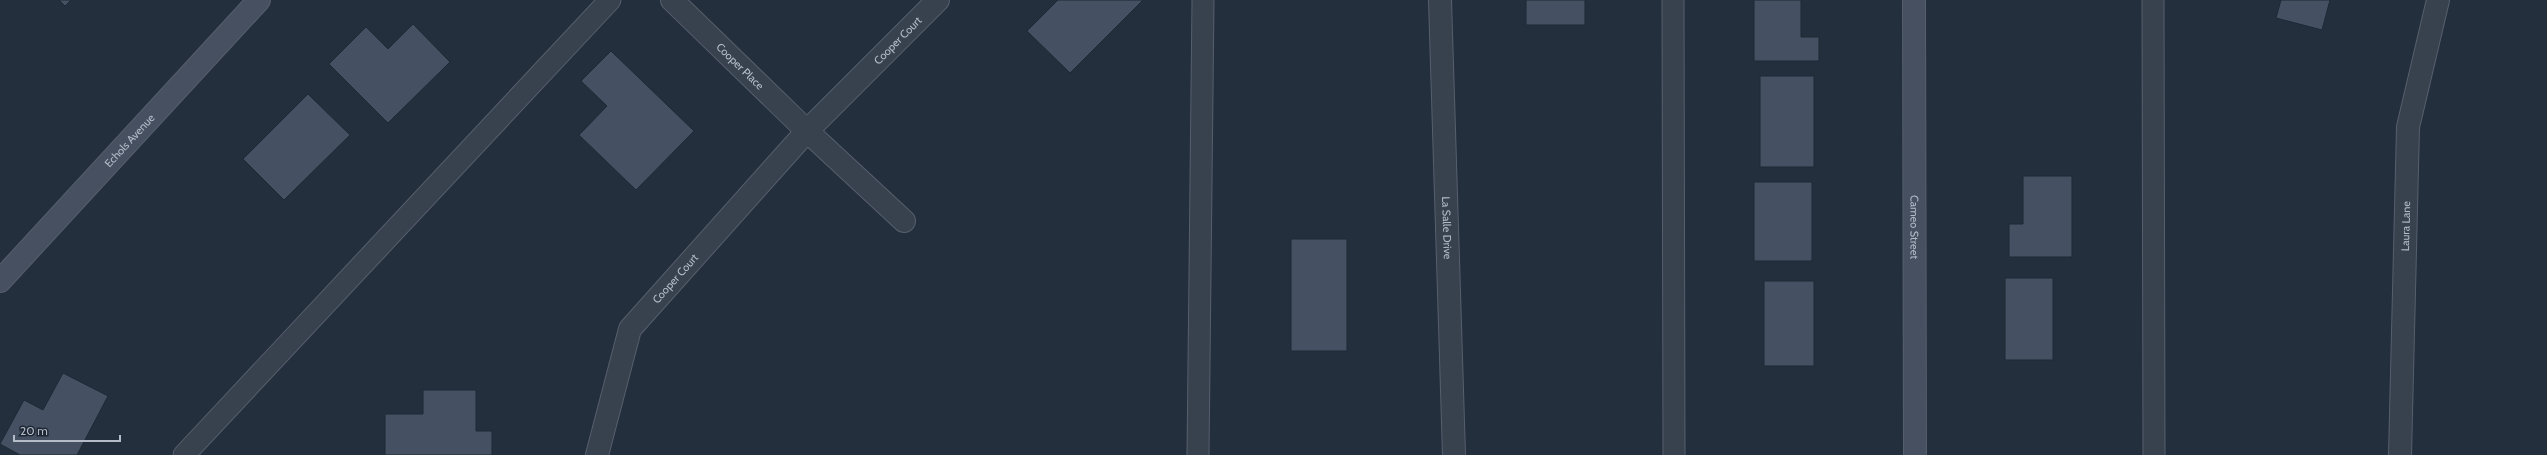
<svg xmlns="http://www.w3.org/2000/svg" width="2547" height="455" font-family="Cabin,sans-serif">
  <rect width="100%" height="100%" fill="#242f3e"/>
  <path fill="#455162" stroke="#1f2835" d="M59,0h12l-6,6z
    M1058,0h85l-73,73 -43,-42z
    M1526,0h59v25h-59z
    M1754,0h47v37h18v24h-65z
    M2281,0h49l-8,30 -46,-12z
    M413,24l37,38 -62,61 -59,-59 37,-37 22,22z
    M611,51l83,80 -58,59 -57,-55 28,-29 -26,-25z
    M1760,76h54v91h-54z
    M308,94l42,41 -66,65 -41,-41z
    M2023,176h49v81h-63v-33h14z
    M1754,182h58v79h-58z
    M1291,239h56v112h-56z
    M2005,278h48v82h-48z
    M1764,281h50v85h-50z
    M63,373l45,23 -31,59h-57l-20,-11 24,-44 19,10z
    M423,390h53v41h16v24h-107v-41h38z"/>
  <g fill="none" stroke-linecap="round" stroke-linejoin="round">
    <g stroke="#565f6c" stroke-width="23">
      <path id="lane" d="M1673,0l1,455
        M2153,0l1,455
        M184,455l426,-455
        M1198,455l5,-455"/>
    </g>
    <g stroke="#565f6c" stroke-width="24">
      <g id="street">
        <path id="s1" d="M672,0l135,131 97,90"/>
        <path id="s2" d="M1440,0l14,455"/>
        <path id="s3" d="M597,455l33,-126 177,-198 131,-131"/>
        <path id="s4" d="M2400,455l8,-328 30,-127"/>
      </g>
    </g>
    <g stroke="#565f6c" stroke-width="24">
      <g id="secondary">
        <path id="s5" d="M1914,0l1,455"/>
        <path id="s6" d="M0,281l259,-281"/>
      </g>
    </g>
    <use href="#lane" stroke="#38414e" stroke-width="21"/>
    <use href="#street" stroke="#38414e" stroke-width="22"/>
    <use href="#secondary" stroke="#465061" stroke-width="22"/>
  </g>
  <g text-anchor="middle" stroke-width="4" stroke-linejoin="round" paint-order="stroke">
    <g font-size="11" fill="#b4bcc9" stroke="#1d2633">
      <text dy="4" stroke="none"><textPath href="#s3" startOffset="524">Cooper Court</textPath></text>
      <text dy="4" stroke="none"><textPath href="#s1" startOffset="95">Cooper Place</textPath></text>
      <text dy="4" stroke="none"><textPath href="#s6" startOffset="191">Echols Avenue</textPath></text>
      <text dy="4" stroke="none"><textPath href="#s4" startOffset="229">Laura Lane</textPath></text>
      <text dy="4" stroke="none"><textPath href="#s2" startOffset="228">La Salle Drive</textPath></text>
      <text dy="4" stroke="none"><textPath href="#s5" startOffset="227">Cameo Street</textPath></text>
      <text dy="4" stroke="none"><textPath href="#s3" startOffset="198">Cooper Court</textPath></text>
    </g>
  </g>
  <path d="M14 435v6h106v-6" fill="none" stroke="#b4bcc9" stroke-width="2"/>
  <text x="20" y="435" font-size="12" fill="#b4bcc9" stroke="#1d2633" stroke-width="3" paint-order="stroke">20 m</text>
</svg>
